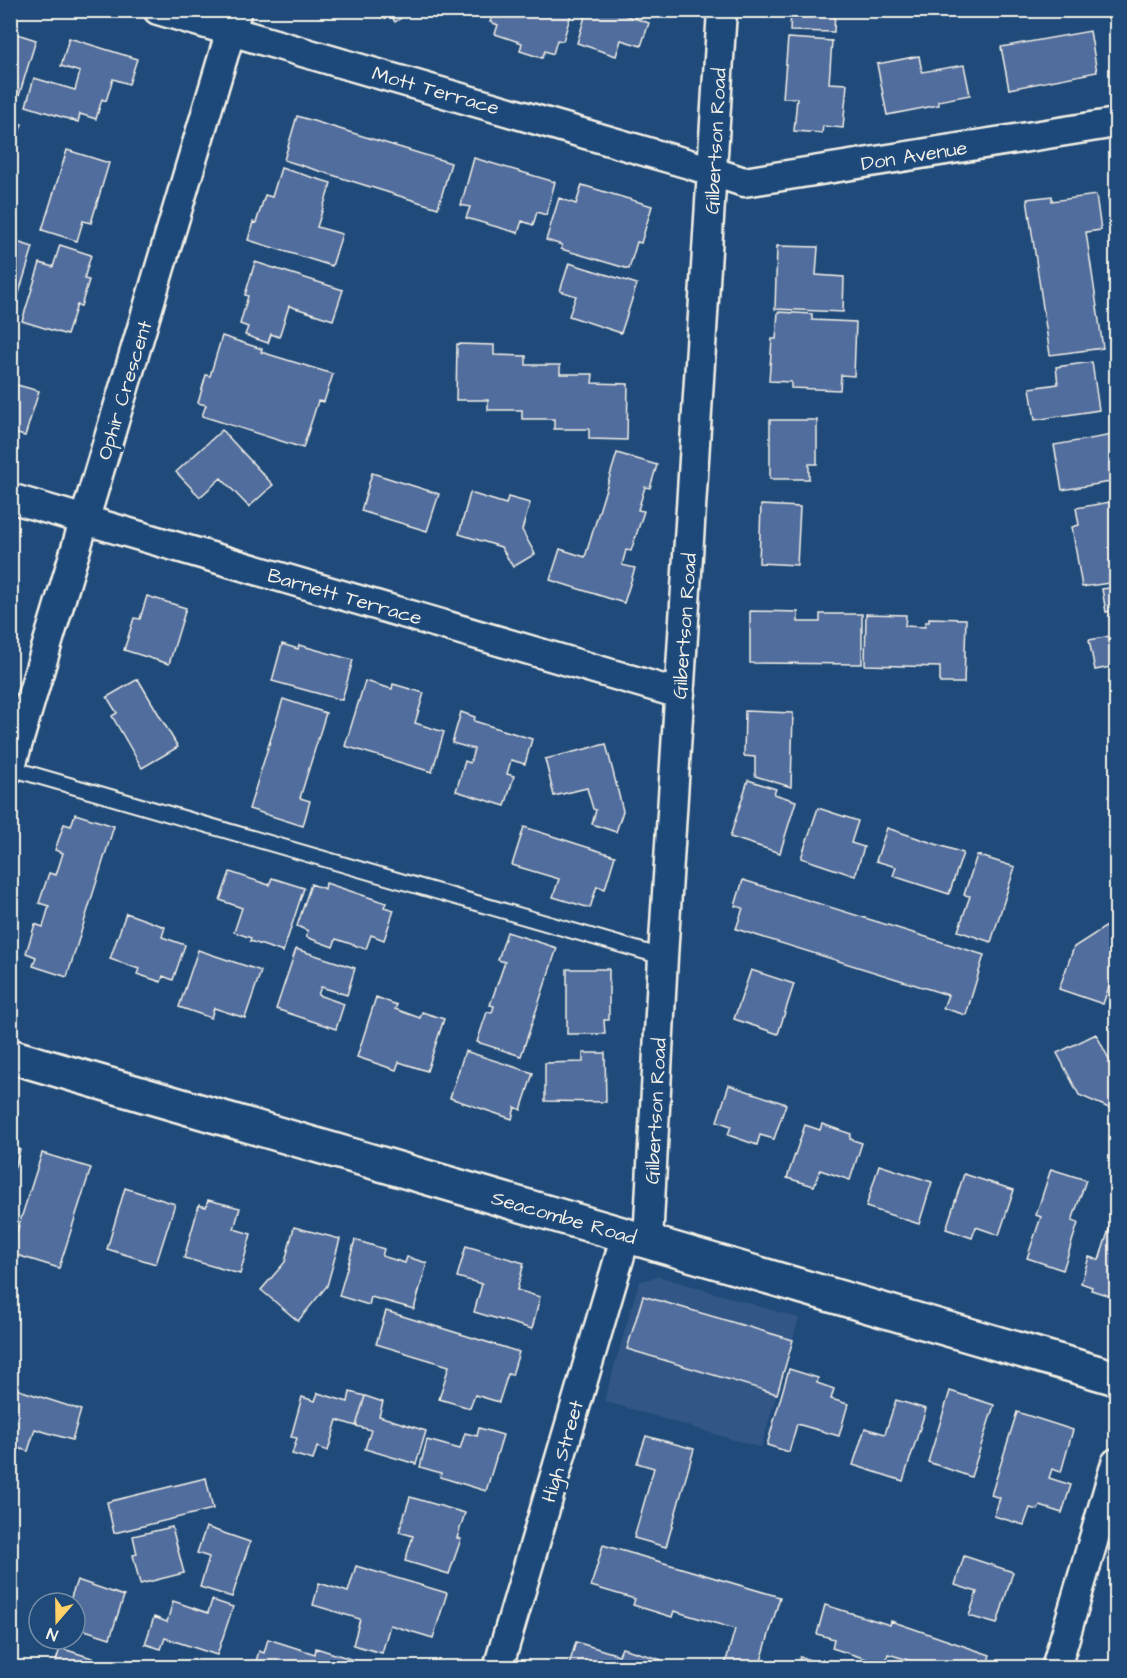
<svg xmlns="http://www.w3.org/2000/svg" width="1127" height="1678" font-family="'Architects Daughter',sans-serif">
  <rect width="100%" height="100%" fill="#1f4a7a"/>
  <filter id="ink" filterUnits="userSpaceOnUse"><feTurbulence type="fractalNoise" baseFrequency=".0167" numOctaves="2"/><feDisplacementMap in="SourceGraphic" scale="12" xChannelSelector="R" yChannelSelector="G"/><feConvolveMatrix kernelMatrix="1 2 1 2 8 2 1 2 1" color-interpolation-filters="sRGB"/></filter>
  <g filter="url(#ink)">
    <path fill="#325786" d="M658,1276l141,42 -38,130 -157,-47 35,-119z"/>
    <path fill="#516d9d" stroke="#f4f1e8" stroke-width="1.5" d="M388,10h25l-18,12z
      M494,10h67l10,4 -8,27 -6,-1 -4,14 -8,-3 -3,7 -22,-7 2,-8 -27,-9 3,-9 -8,-3z
      M587,10h22l40,13 -8,23 -20,-6 -5,16 -39,-13z
      M791,10h44l-1,22 -44,-1z
      M1090,31l7,41 -88,17 -8,-42z
      M17,34l19,6 -18,59 -8,-3v-61l5,2z
      M69,38l68,21 -8,25 -16,-5 -7,22 -4,-2 -6,20 -16,-5 -2,8 -52,-16 8,-28 41,12 5,-18 -19,-6z
      M788,38l44,3 -3,42 18,1 -4,44 -20,-2 -1,7 -28,-2 3,-33h-14z
      M919,56l3,16 42,-7 6,30 -32,6 1,4 -52,10 -10,-51z
      M297,116l154,47 -13,45 -154,-48z
      M10,120l12,4 -12,35z
      M67,150l42,13 -18,60 -8,-2 -6,20 -35,-11z
      M474,158l81,24 -9,33 -9,-3 -4,13 -11,-4 -4,12 -52,-15 4,-11 -9,-2z
      M281,168l50,15 -14,44 25,7 -10,32 -84,-26 5,-18 3,1 9,-28 7,2z
      M582,185l70,21 -11,37 -4,-1 -8,27 -68,-20 1,-4 -16,-5 13,-42 17,6z
      M1096,195l5,35 -15,2 17,116 -53,7 -23,-156 25,-3v5z
      M1116,195v36l-2,1 -6,-35z
      M10,240l23,7 -21,69h-2z
      M60,245l31,10 -7,24 5,1 -8,26 -4,-1 -10,30 -45,-14 18,-58 13,4z
      M777,246l41,1 -2,28 28,2 -1,35 -68,-3z
      M255,262l88,28 -10,30 -44,-14 -10,31 -8,-3 -3,9 -23,-8 3,-8 -8,-3 8,-28 -3,-1z
      M569,263l68,21 -16,49 -52,-17 7,-20 -16,-5z
      M778,312l34,2v6l44,2 -2,54 -13,-1 -1,15 -49,-2v-6l-22,-1 3,-42h4z
      M222,336l40,13 -1,3 72,22 -9,28 -6,-1 -15,47 -101,-32 4,-11 -8,-2 8,-28 4,1z
      M457,344l37,1v10l32,1v9h34v9h33l-1,9 36,1 -1,56 -38,-1v-10h-35v-10h-32v-9h-34v-10h-32z
      M1092,362l7,48 -64,10 -5,-32 28,-4 -2,-17z
      M10,383l29,8 -14,45 -15,-4z
      M1116,418v63l-54,9 -8,-45 59,-10 -3,-16z
      M770,420h47v44h-8v15h-39z
      M222,430l51,55 -24,22 -28,-29 -21,19 -24,-25z
      M617,453l40,12 -7,23 -5,-1 -7,23 6,1 -13,40 -5,-1 -4,15 13,3 -11,35 -74,-23 10,-31 25,8z
      M372,473l67,21 -12,37 -66,-20z
      M470,493l36,11 2,-7 22,6 -8,27 13,24 -22,13 -12,-20 -42,-13z
      M1116,501v81l-34,5 -10,-60 7,-2 -3,-17z
      M761,505l39,2 -3,58 -38,-2z
      M1116,587v23l-10,2 -4,-23z
      M147,596l39,12 -17,56 -45,-14 10,-32 6,1z
      M750,611l48,1v10h22v-8h42v50l-112,-1z
      M866,614l40,1 -1,11 20,1v-5h4v-4l37,1 -2,64h-24v-16l-75,-2z
      M1116,635v31l-21,4 -6,-30z
      M282,644l16,5 1,-4 54,15 -11,40 -70,-19z
      M138,679l40,68 -36,21 -30,-52 5,-3 -10,-16z
      M365,681l27,8 1,-5 31,9 -9,30 29,9 -12,40 -87,-26z
      M283,699l43,14 -26,85 10,3 -7,25 -54,-17z
      M745,711l48,2 -2,74 -36,-11v-19l-11,-1z
      M461,712l14,5 -1,4 58,18 -7,25 -14,-4 -4,14 7,2 -9,30 -49,-15 9,-30 5,2 4,-14 -22,-6z
      M606,744l17,67 -7,21 -24,-8 4,-14 -3,-1 -6,-21 -33,8 -9,-37z
      M748,780l28,9 -2,5 22,7 -16,52 -50,-16z
      M818,808l40,13 -7,22 13,4 -9,29 -54,-18z
      M75,814l39,12 -47,151 -34,-11 3,-9 -10,-4 9,-29 8,3 6,-21 -10,-3 10,-30 7,2 7,-22 -8,-3 9,-26 7,2z
      M524,827l91,29 -10,33 -8,-3 -7,22 -37,-11 6,-18 -47,-14z
      M887,828l76,25 -14,41 -56,-18 3,-9 -20,-6z
      M977,855l38,12 -24,75 -33,-11 12,-35 -6,-1z
      M230,872l39,13 3,-7 32,10 -21,64 -33,-11 1,-3 -17,-6 8,-24 -22,-8z
      M743,880l241,75 -18,60 -23,-7 5,-13 -212,-66 7,-21 -8,-2z
      M326,883l60,20 -2,4 10,3 -10,30 -13,-5 -5,14 -30,-10 -3,8 -27,-10 2,-6 -11,-5 14,-42 14,5z
      M126,913l39,14 -3,10 23,8 -12,35 -10,-4 -2,6 -24,-8 2,-5 -29,-10z
      M1116,920v50l-2,2 -11,32 -44,-15 15,-42z
      M507,932l50,16 -36,108 -44,-14 10,-30 5,1 2,-7 -4,-1 15,-43 -7,-2z
      M296,949l59,19 -8,27 -26,-8 -3,8 26,9 -8,25 -60,-20z
      M198,950l63,21 -16,47 -31,-10 -3,10 -32,-11z
      M567,969h42v51h-5l1,14h-38z
      M751,970l43,14 -16,50 -44,-15z
      M376,997l21,8 -2,4 25,9 2,-6 22,7 -17,52 -28,-9 -3,8 -39,-13z
      M1096,1034l15,29 5,2v46l-37,-16 -22,-42z
      M465,1051l68,22 -12,37 -6,-3 -3,12 -62,-21z
      M583,1053h22l1,49 -61,-1v-38l38,-1z
      M729,1085l57,19 -12,35 -14,-4 -3,10 -29,-10 3,-9 -14,-5z
      M822,1124l29,10 -1,5 12,4 -12,37 -30,-10 -6,16 -27,-8 18,-53 15,5z
      M10,1147l10,3 -10,32z
      M42,1153l49,15 -32,100 -49,-15z
      M879,1165l53,17 -13,42 -53,-17z
      M1051,1169l35,11 -14,41 6,2 -15,47 -36,-12 14,-41 -5,-2z
      M964,1174l50,16 -15,45 -23,-8 -4,11 -26,-9z
      M125,1188l50,16 -19,60 -49,-15z
      M208,1200l32,8 -6,21 17,5 -11,40 -56,-16 15,-53 7,2z
      M1115,1211l1,1v86l-25,-8 1,-3 -11,-4 8,-26 10,3z
      M294,1227l46,12 -13,47 -29,35 -37,-31 24,-28z
      M355,1240l29,9 -2,7 23,7 2,-6 20,6 -13,46 -43,-12 -2,8 -30,-9z
      M466,1246l58,17 -7,27 23,7 -8,32 -58,-17 8,-28 -25,-7z
      M643,1296l150,44 -16,54 -150,-45z
      M386,1311l133,41 -7,23 -4,-1 -9,28 -24,-7 -5,13 -31,-9 10,-33 -73,-22z
      M789,1369l29,9 -1,5 17,6 -3,10 17,5 -9,32 -42,-12 -8,28 -22,-7z
      M13,1388l68,22 -9,30 -37,-11 -7,22 -18,-5v-50z
      M950,1391l44,14 -23,72 -43,-15z
      M350,1392l15,4 -9,30 -19,-6 -9,31 -11,-4 -4,13 -21,-6 5,-16 -6,-1 11,-40 13,4 3,-8 30,9z
      M365,1396l18,6 -4,14 47,15 -10,33 -51,-15 6,-19 -15,-4z
      M896,1400l30,9 -23,72 -50,-16 12,-37 20,6z
      M1017,1412l56,18 -12,42 -9,-3 -3,9 22,7 -9,28 -22,-7 -2,4 -8,-2 -6,17 -30,-9 6,-18 -9,-3z
      M479,1428l24,7 -17,56 -46,-14 1,-4 -21,-6 7,-27 33,9 5,-16 12,3z
      M646,1436l48,13 -28,98 -32,-9 20,-70 -17,-5z
      M206,1478l7,31 -99,24 -7,-31z
      M410,1497l55,16 -8,25 4,1 -12,35 -44,-13 8,-25 -14,-4z
      M172,1527l12,46 -44,11 -7,-29 4,-1 -4,-18z
      M206,1527l44,15 -18,55 -32,-10 9,-30 -12,-4z
      M603,1545l177,52 -21,71h-35l11,-39 -61,-18 -2,6 -39,-12 2,-6 -44,-13z
      M964,1556l49,16 -16,52 -28,-8 8,-24 -22,-7z
      M356,1566l91,27 -14,45 -43,-13 -8,28 -29,-8 7,-26 -47,-14 6,-22 29,9z
      M77,1580l47,16 -14,42 -35,-11v-24h-6z
      M212,1600l21,7 -16,48 -52,-17 -4,11 -16,-5 9,-27 13,5 6,-21 35,12z
      M825,1605l65,20 1,-4 99,34 -4,13h-73l2,-6 -27,-8 -3,11 -53,-17 2,-9 -17,-5z
      M268,1639l47,15 1,-6 63,20h-125l5,-17 5,2z
      M576,1642l43,13 3,-7 40,12 -2,6 4,2h-96z
      M60,1648l45,14 -1,6h-50z
      M1116,1648v20h-6z
      M800,1657l34,10v1h-38z
      M127,1661l21,7h-23z"/>
    <g fill="none" stroke-linecap="round" stroke-linejoin="round">
      <g stroke="#f4f1e8" stroke-width="18">
        <path id="service" d="M10,768l653,189"/>
      </g>
      <g stroke="#f4f1e8" stroke-width="33">
        <path id="minor" d="M158,10l531,154 55,18 372,-59
          M10,498l670,196
          M10,769l227,-759
          M648,1241l15,-284 59,-947
          M498,1668l128,-433
          M1056,1668l60,-205"/>
      </g>
      <g stroke="#f4f1e8" stroke-width="38">
        <path id="secondary" d="M10,1056l1106,322"/>
      </g>
      <use href="#service" stroke="#1f4a7a" stroke-width="14"/>
      <use href="#minor" stroke="#1f4a7a" stroke-width="28"/>
      <use href="#secondary" stroke="#1f4a7a" stroke-width="33"/>
    </g>
  </g>
  <g text-anchor="middle" stroke-width="6" stroke-linejoin="round" paint-order="stroke">
    <g font-size="20" fill="#f4f1e8" stroke="#1f4a7a">
      <text transform="translate(436 90) rotate(16)" y="7">Mott Terrace</text>
      <text transform="translate(715 141) rotate(-87)" y="7">Gilbertson Road</text>
      <text transform="translate(914 155) rotate(-9)" y="7">Don Avenue</text>
      <text transform="translate(124 390) rotate(-73)" y="7">Ophir Crescent</text>
      <text transform="translate(345 596) rotate(16)" y="7">Barnett Terrace</text>
      <text transform="translate(684 626) rotate(-86)" y="7">Gilbertson Road</text>
      <text transform="translate(655 1111) rotate(-87)" y="7">Gilbertson Road</text>
      <text transform="translate(564 1217) rotate(16)" y="7">Seacombe Road</text>
      <text transform="translate(562 1451) rotate(-74)" y="7">High Street</text>
    </g>
  </g>
  <rect width="1127" height="1678" fill="none" stroke="#1f4a7a" stroke-width="36"/>
  <rect x="18" y="18" width="1091" height="1642" fill="none" stroke="#f4f1e8" stroke-width="2" filter="url(#ink)"/>
  <g transform="translate(57 1621) rotate(200)"><circle r="28" fill="#1f4a7a" stroke="#748da6" stroke-width="1.5"/>
  <path d="M0-4.5L10 22L0 15L-10 22Z" fill="#ffd166"/>
  <text y="-9" font-size="16" font-weight="bold" text-anchor="middle" fill="#f4f1e8">N</text>
  </g>
</svg>
